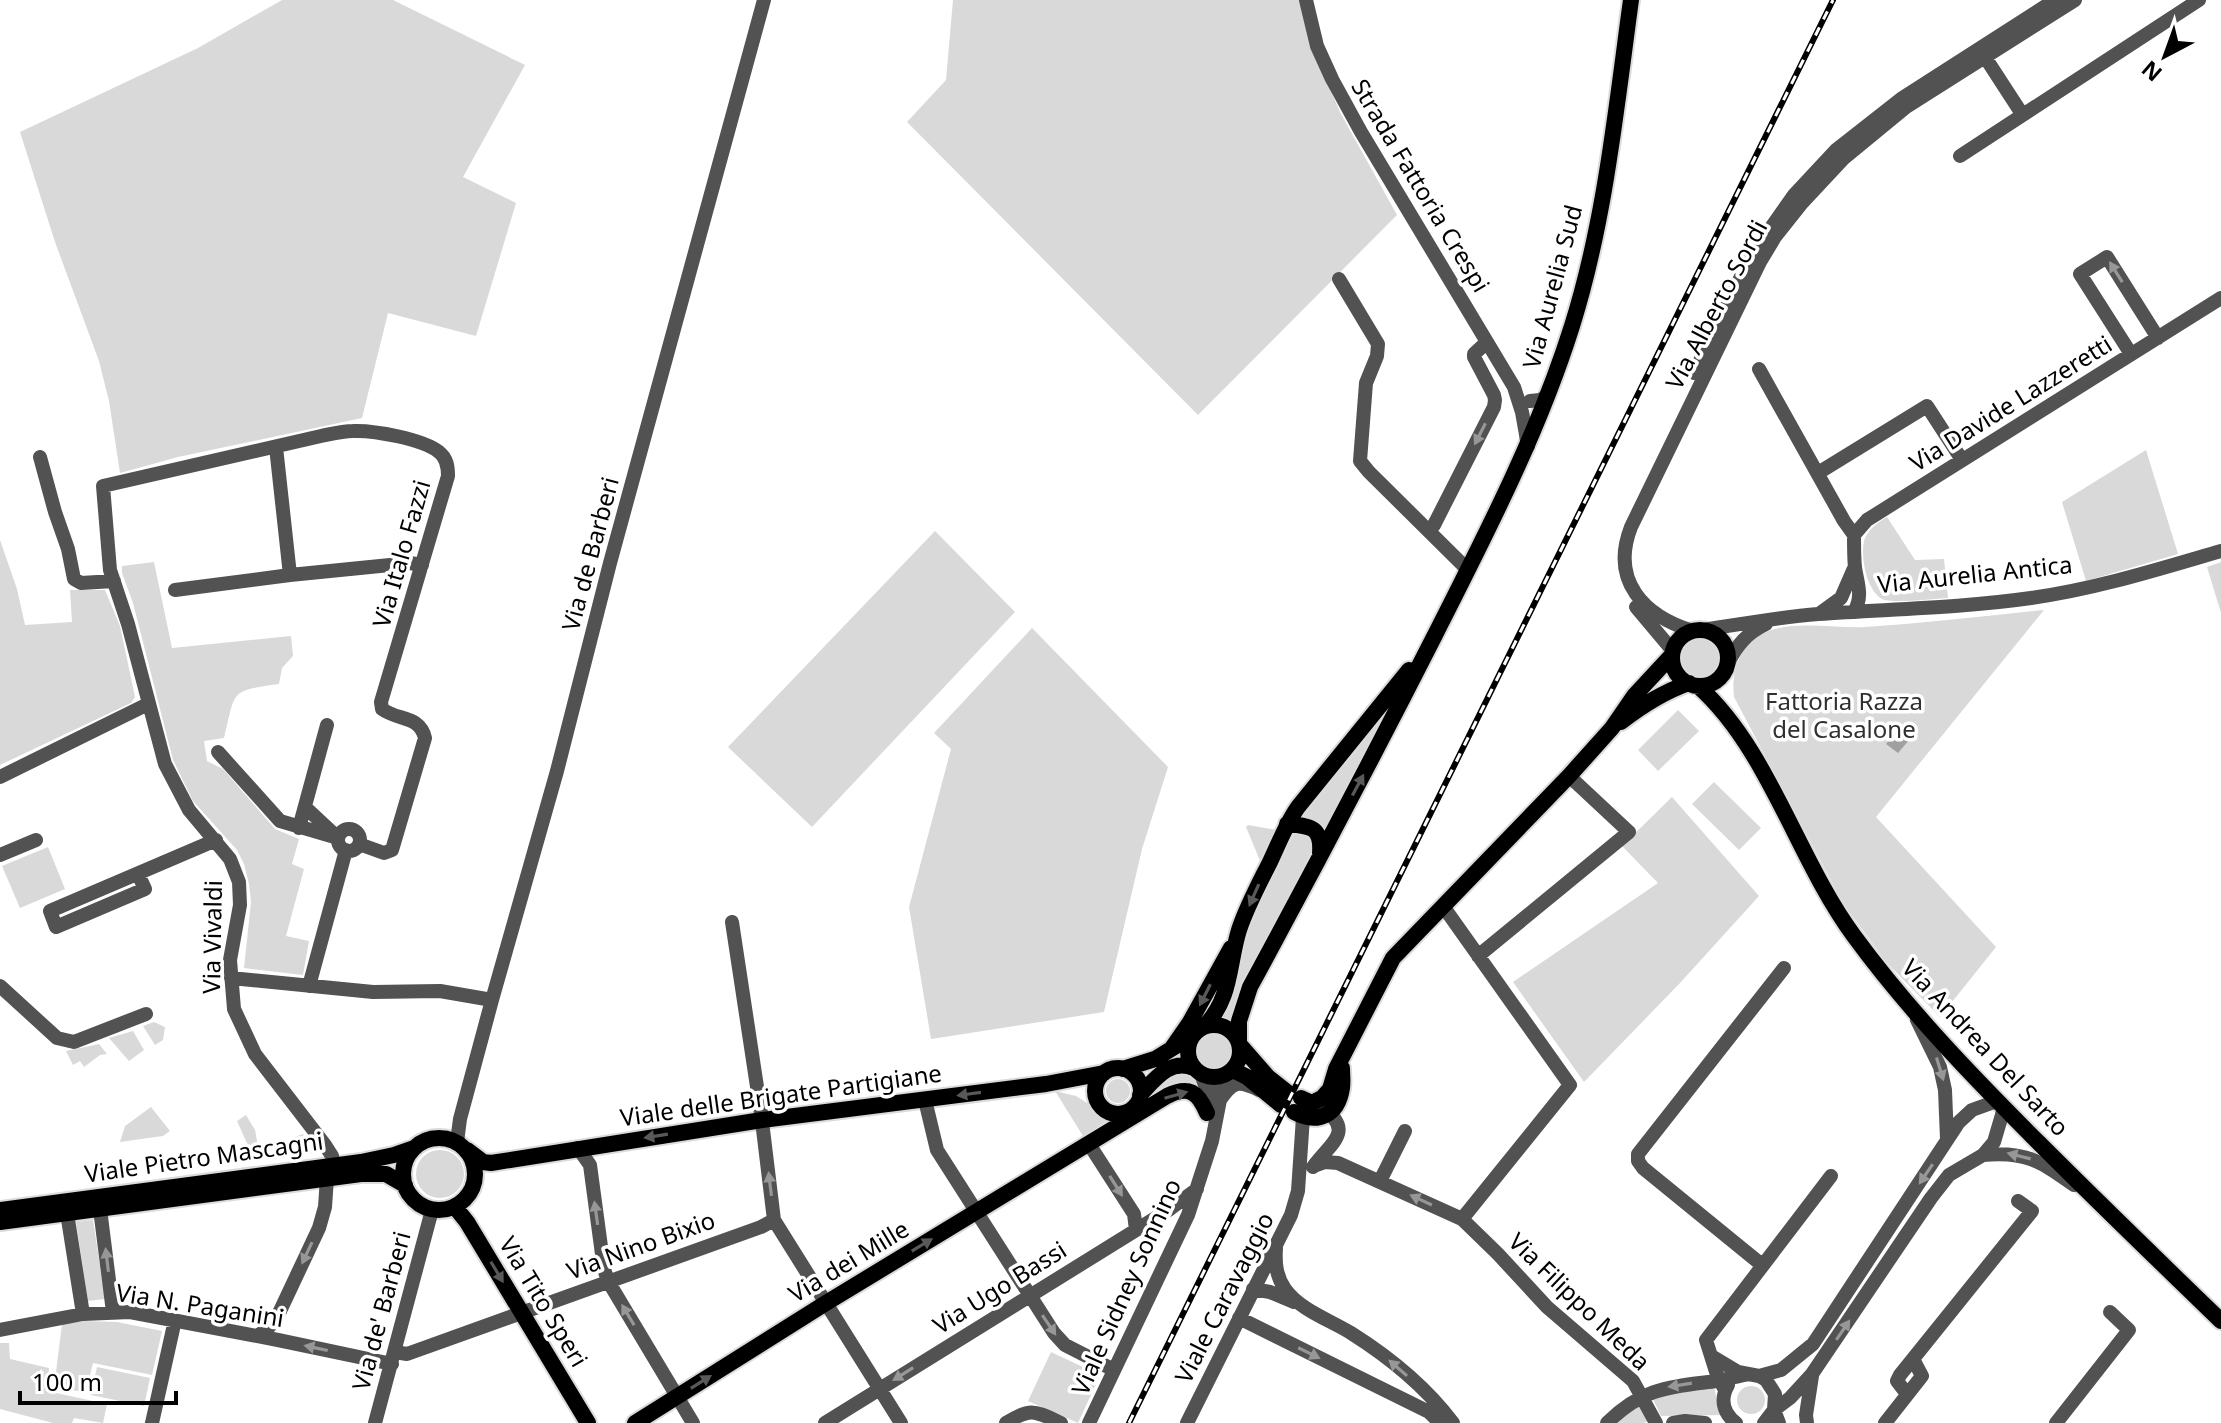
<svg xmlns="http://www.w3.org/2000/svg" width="2221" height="1423" font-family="'Noto Sans',sans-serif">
  <rect width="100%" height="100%" fill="#fff"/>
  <path fill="#d9d9d9" d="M282,0h111l132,65 -62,112 53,26 -40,133 -88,-23 -26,105 -184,39 -58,16 -11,-72 -10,-40 -44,-119 -35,-110 178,-84z
    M953,0h348l16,60 24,54 56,101 -199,200 -291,-293 39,-42z
    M2146,450l32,104 -92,27 -24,-79z
    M1887,517l28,43 29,-1 4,39c-15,1 -49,5 -63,2 -18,-5 -26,-46 -20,-62 5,-10 13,-16 22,-21z
    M935,531l80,81 -203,215 -84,-80z
    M0,540l17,49 8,36 47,-3 -2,-32h35l15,36 15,71 -4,6 -131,62z
    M154,562l18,86 119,-12 2,20 -11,12 -3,16c-50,7 -43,6 -55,54l-20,3 3,20 16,8 52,60 24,10 -7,25 12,5 -18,67 23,5 -6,34 -59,-7 7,-66 -2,-18 -5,-20 -7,-14 -44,-49 -20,-41 -40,-157 -11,-30v-7z
    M2221,562v51l-14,-46z
    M2044,610l-168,207 120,130 -56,70 -54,-55 -43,-59 -109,-206c-3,-25 5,-50 28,-63 27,-15 73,-5 104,-7 59,-4 118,-11 178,-17z
    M1032,628l136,139 -26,82 -38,163 -173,27 -22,-132 42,-158 -17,-16z
    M1681 658a19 19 0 1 1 38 0a19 19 0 1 1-38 0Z
    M1396,695l-70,140 -11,-14 -17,-3z
    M1678,710l21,21 -41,40 -20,-21z
    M1714,782l47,46 -22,22 -47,-46z
    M1672,797l87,99 -79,87 -96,99 -71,-100 145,-99 -36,-37z
    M1248,825l29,5 -16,33 -15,-36z
    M1308,831l6,14 -82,176 -14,-4 10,-20 27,-89 39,-74 2,-2z
    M48,847l17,42 -45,19 -18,-42z
    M154,1022l11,5 -2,13 -8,5 -12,-19z
    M133,1031l11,19 -15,11 -20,-23z
    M1196 1051a18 18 0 1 1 36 0a18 18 0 1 1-36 0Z
    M99,1044l8,10 -7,1 -16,12 -4,-6 -7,4 -7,-14z
    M1182,1069l14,7 7,17 -54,10 -4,-5 8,-11z
    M1106 1091a12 12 0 1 1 24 0a12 12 0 1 1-24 0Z
    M1055,1091l21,5 35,22 -28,18z
    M151,1107l19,24 -7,5 -43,6 5,-16z
    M246,1115l9,15 3,16 -8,4 -13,-29z
    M303,1134l13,19 -20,2 -4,-17z
    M416 1174a24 24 0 1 1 48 0a24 24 0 1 1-48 0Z
    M93,1220l12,79 -17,2 -12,-79z
    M85,1321l32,1 45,9 -10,44 -59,-12 -7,29 -32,-4 8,-64z
    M0,1343h9l1,16 39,9 -2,23 60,13 -4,19 -29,-5 -2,5h-19l-53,-14z
    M1051,1352l49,23 -22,48 -50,-22z
    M97,1367l53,11 -6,28 -53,-11z
    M1737 1400a14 14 0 1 1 28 0a14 14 0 1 1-28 0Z
    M1714,1386l3,15 5,14 -61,1 -9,-19z
    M1638,1405l12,15 -6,3h-28z"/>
  <path fill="#a0a0a0" d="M1904,723l11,10 -17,20 -12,-9z"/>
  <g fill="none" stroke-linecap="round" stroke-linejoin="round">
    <g stroke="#dbdbdb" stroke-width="20">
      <path id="major" d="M1672 658a28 28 0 1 1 56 0a28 28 0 1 1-56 0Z
        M1698,686c71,63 99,173 156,250 55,75 119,141 185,207 60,60 121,119 182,178
        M1621,722c22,-17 42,-30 68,-39
        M1287,824c22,2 35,2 33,29
        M1188 1051a26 26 0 1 1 52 0a26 26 0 1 1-52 0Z
        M1204,1027c28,-29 24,-61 35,-97 8,-24 20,-46 31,-68 9,-19 16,-38 28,-55l111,-137
        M1239,1041v-20l11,-34c63,-116 125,-234 185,-352 51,-101 103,-201 137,-309 33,-105 44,-217 59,-326
        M1240,1045l28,32 19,15
        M1172,1048l18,-26 41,-74
        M1095 1091a23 23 0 1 1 46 0a23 23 0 1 1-46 0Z
        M1123,1069l32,-10 26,-16
        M1233,1070l14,7 34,28
        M1140,1095c15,-16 30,-37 54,-27
        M1301,1098l11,5 10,-5 8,-9 6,-20 57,-111 176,-182 43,-48 22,-32 38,-41
        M1294,1112c24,13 44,3 48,-24 1,-7 0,-13 0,-20
        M403 1174a36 36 0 1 1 72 0a36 36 0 1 1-72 0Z
        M467,1150l16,12 8,1 271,-43 284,-36 58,-11
        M455,1207l12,15 121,201
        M0,1210l361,-48 33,-7 20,-7
        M0,1222l361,-48h25l19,11
        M635,1423l191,-120 341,-207c22,-11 31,-4 40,17"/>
    </g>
    <path stroke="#525252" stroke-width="14" d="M1306,0l11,46 15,33 29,53 153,255 8,25 6,34
      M1985,57l37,57
      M1960,156l239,-156
      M1339,279l39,65 -1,12 -11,27 -6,78 9,11 99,98
      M2131,354l-51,-80 27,-17 51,81
      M1759,369l85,152 10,14
      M1694,373l57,-117 43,-61 42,-45 65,-51 154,-99
      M1530,401l10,-1 7,-4
      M276,447l14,128
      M40,457l15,55 13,37 6,30 7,4 33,-2
      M1818,473l109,-67 35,54
      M1429,531l5,-6 60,-118 1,-7 -1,-5 -20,-38v-3l13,-12
      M175,590l115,-15 120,-12 12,2
      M1636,607l37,44
      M1854,612c9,-16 4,-27 1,-44 -1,-10 -1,-22 -1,-33l13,-15 354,-222
      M1819,614l22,-16 14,-32
      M1703,630c38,-6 76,-13 115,-16 71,-5 143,-6 213,-16 65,-9 128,-29 190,-47
      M1693,631c-49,-15 -83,-50 -62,-104l129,-265 15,-25 27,-34 42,-45 62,-51 169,-107
      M1728,663c9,-18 19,-30 38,-39
      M218,752l62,69 58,17
      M0,777l148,-73
      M305,807l30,28
      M299,828l28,-103
      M338 840a11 11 0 1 1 22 0a11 11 0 1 1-22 0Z
      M0,855l36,-15
      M138,874l7,15 -89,38 -6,-16 166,-71
      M1443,906l127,179 -108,134
      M732,922l29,191 13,107 127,203
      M1478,956l151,-124 -60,-56
      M231,978l142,14 67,-1 52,9
      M0,986l57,52 17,4 72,-28
      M309,986l37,-136
      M1917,1020l23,47 5,23 2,49
      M1201,1074l5,14 1,24
      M925,1100l12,50 117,183 11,12 49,25
      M1220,1100c13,-19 18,-20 39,-10
      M457,1142l3,-23 32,-119 65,-229 53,-208 154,-563
      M1089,1144l45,70 2,16
      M578,1148l12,17 14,104 4,12 85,142
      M1983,1155c43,-4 57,6 91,30
      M334,1165l-2,-9 -7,-11 -70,-91 -21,-45 -4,-49 10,-55 -1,-23 -9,-23 -41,-49 -24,-46 -37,-140 -18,-54 -7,-84 218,-50c10,-2 21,-5 32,-5 20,-1 70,8 86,21 8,6 9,15 9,24l-67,226 1,7c16,12 38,6 43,29l-33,112 -8,3 -25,-9
      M1314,1166l11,-4 13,1 124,56 36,35 49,53 86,74 23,42
      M1313,1167c16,-23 43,-35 10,-59
      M1380,1181l25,-50
      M100,1209l13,103
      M67,1213l16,101
      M1276,1248c-1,15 0,28 9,41 15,21 45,31 66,44 38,24 75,54 102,90
      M1762,1265l-119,-97 -5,-7v-7l146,-186
      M1253,1289l17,3 24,10
      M1239,1318l190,94 11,11
      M0,1330l83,-16 47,-2 148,28 114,24
      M258,1336l11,-9 11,-16 39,-83 6,-21 2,-29
      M395,1352l12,2 354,-127 13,-7
      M1713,1357l25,15 21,4 7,4 9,14 -1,16 5,13
      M1759,1376l22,-6 32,-26 146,-222 13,-12 25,-9
      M1728,1385c-8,14 -5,28 8,38
      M1725,1390l-8,-15 -11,-35 125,-164
      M1907,1394l-10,-13 3,-6 132,-164 -14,-10
      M152,1423l23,-103
      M375,1423l57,-213
      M825,1423l345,-214 27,-20
      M1006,1423c25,-16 29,-12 55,0
      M1089,1423l99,-208 24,-74 8,-41 -1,-14 4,-10
      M1187,1423l104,-208 7,-24 5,-74
      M1607,1423c36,-36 63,-36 110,-42 11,-2 21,-5 32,-7
      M1673,1423l12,-2 20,2
      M1764,1423l10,-13 16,-12 22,-24 119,-176 18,-23 34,-20 11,-13 10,-34
      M1807,1423l-1,-8 6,-39
      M1885,1423l37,-47 -9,-17
      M2056,1423l73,-93 -19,-18"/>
    <use href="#major" stroke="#000" stroke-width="16"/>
    <g stroke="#000" stroke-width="6">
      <path id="rail" d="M1129,1423l704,-1423"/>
    </g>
    <use href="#rail" stroke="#fff" stroke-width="3" stroke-dasharray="9" stroke-linecap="butt"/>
  </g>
  <defs><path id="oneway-solid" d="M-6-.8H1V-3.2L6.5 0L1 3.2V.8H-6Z" transform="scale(2)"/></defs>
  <g fill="#979797">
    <use href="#oneway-solid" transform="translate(2116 272) rotate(-122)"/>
    <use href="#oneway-solid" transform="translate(1480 434) rotate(117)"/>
    <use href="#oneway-solid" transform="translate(1940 1069) rotate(73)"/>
    <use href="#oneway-solid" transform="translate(2019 1156) rotate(-166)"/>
    <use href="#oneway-solid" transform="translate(1926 1174) rotate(124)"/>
    <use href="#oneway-solid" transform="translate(770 1184) rotate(-97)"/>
    <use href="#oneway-solid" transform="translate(1116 1186) rotate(58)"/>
    <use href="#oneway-solid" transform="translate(1421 1200) rotate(-155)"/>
    <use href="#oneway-solid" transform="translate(596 1213) rotate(-98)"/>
    <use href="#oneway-solid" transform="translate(307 1253) rotate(115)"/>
    <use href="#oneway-solid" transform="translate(107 1260) rotate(-97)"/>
    <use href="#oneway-solid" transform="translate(628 1315) rotate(-121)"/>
    <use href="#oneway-solid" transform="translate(1049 1325) rotate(56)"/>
    <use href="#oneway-solid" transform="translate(1843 1330) rotate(-56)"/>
    <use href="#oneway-solid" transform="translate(316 1348) rotate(-168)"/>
    <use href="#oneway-solid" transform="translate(1309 1353) rotate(26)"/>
    <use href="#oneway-solid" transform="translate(1398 1368) rotate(-139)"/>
    <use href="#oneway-solid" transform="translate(903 1374) rotate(148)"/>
    <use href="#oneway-solid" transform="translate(1680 1385) rotate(171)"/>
  </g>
  <g fill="#595959">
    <use href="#oneway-solid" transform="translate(1358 785) rotate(-62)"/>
    <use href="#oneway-solid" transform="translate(1254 895) rotate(114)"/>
    <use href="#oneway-solid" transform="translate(1205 995) rotate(117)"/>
    <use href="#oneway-solid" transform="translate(969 1094) rotate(172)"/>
    <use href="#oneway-solid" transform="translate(1176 1095) rotate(-16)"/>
    <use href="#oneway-solid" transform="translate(656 1136) rotate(171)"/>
    <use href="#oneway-solid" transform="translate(922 1245) rotate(-31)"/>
    <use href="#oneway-solid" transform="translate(497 1272) rotate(59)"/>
    <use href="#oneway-solid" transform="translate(701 1382) rotate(-32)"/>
  </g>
  <g text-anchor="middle" stroke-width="7" stroke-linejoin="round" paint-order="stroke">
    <g font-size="24" fill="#000" stroke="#fff">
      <text transform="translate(1420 186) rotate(59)" y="8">Strada Fattoria Crespi</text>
      <text transform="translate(1553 287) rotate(-75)" y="8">Via Aurelia Sud</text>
      <text transform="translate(1717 305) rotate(-62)" y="8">Via Alberto Sordi</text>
      <text transform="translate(2011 404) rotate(-32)" y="8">Via Davide Lazzeretti</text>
      <text transform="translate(402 554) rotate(-74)" y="8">Via Italo Fazzi</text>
      <text transform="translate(591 554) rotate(-75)" y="8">Via de Barberi</text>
      <text transform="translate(1975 575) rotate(-6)" y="8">Via Aurelia Antica</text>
      <text transform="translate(213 937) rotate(-89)" y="8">Via Vivaldi</text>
      <text transform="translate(1985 1048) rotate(47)" y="8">Via Andrea Del Sarto</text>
      <text transform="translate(781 1096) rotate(-8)" y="8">Viale delle Brigate Partigiane</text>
      <text transform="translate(204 1158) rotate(-8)" y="8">Viale Pietro Mascagni</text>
      <text transform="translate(641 1246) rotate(-20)" y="8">Via Nino Bixio</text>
      <text transform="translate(849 1262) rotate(-31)" y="8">Via dei Mille</text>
      <text transform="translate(1127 1287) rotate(-66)" y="8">Viale Sidney Sonnino</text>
      <text transform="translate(1000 1288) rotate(-32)" y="8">Via Ugo Bassi</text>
      <text transform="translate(1225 1298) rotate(-63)" y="8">Viale Caravaggio</text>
      <text transform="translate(543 1302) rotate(59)" y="8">Via Tito Speri</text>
      <text transform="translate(1579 1302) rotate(44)" y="8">Via Filippo Meda</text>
      <text transform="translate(200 1306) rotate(9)" y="8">Via N. Paganini</text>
      <text transform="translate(382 1311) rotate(-75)" y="8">Via de' Barberi</text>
    </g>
    <g font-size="24" fill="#303030" stroke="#fff">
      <text x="1844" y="710">Fattoria Razza<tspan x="1844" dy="28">del Casalone</tspan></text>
    </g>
  </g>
  <g transform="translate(2165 56) rotate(221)" stroke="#ffffff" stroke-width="6" paint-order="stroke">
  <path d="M0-6L14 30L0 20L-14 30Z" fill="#000000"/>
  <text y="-12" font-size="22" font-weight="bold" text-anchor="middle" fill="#000000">N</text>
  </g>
  <path d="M20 1391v12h156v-12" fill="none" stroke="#000000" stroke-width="4"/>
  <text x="32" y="1391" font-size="24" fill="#000000" stroke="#ffffff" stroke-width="6" paint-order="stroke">100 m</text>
</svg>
